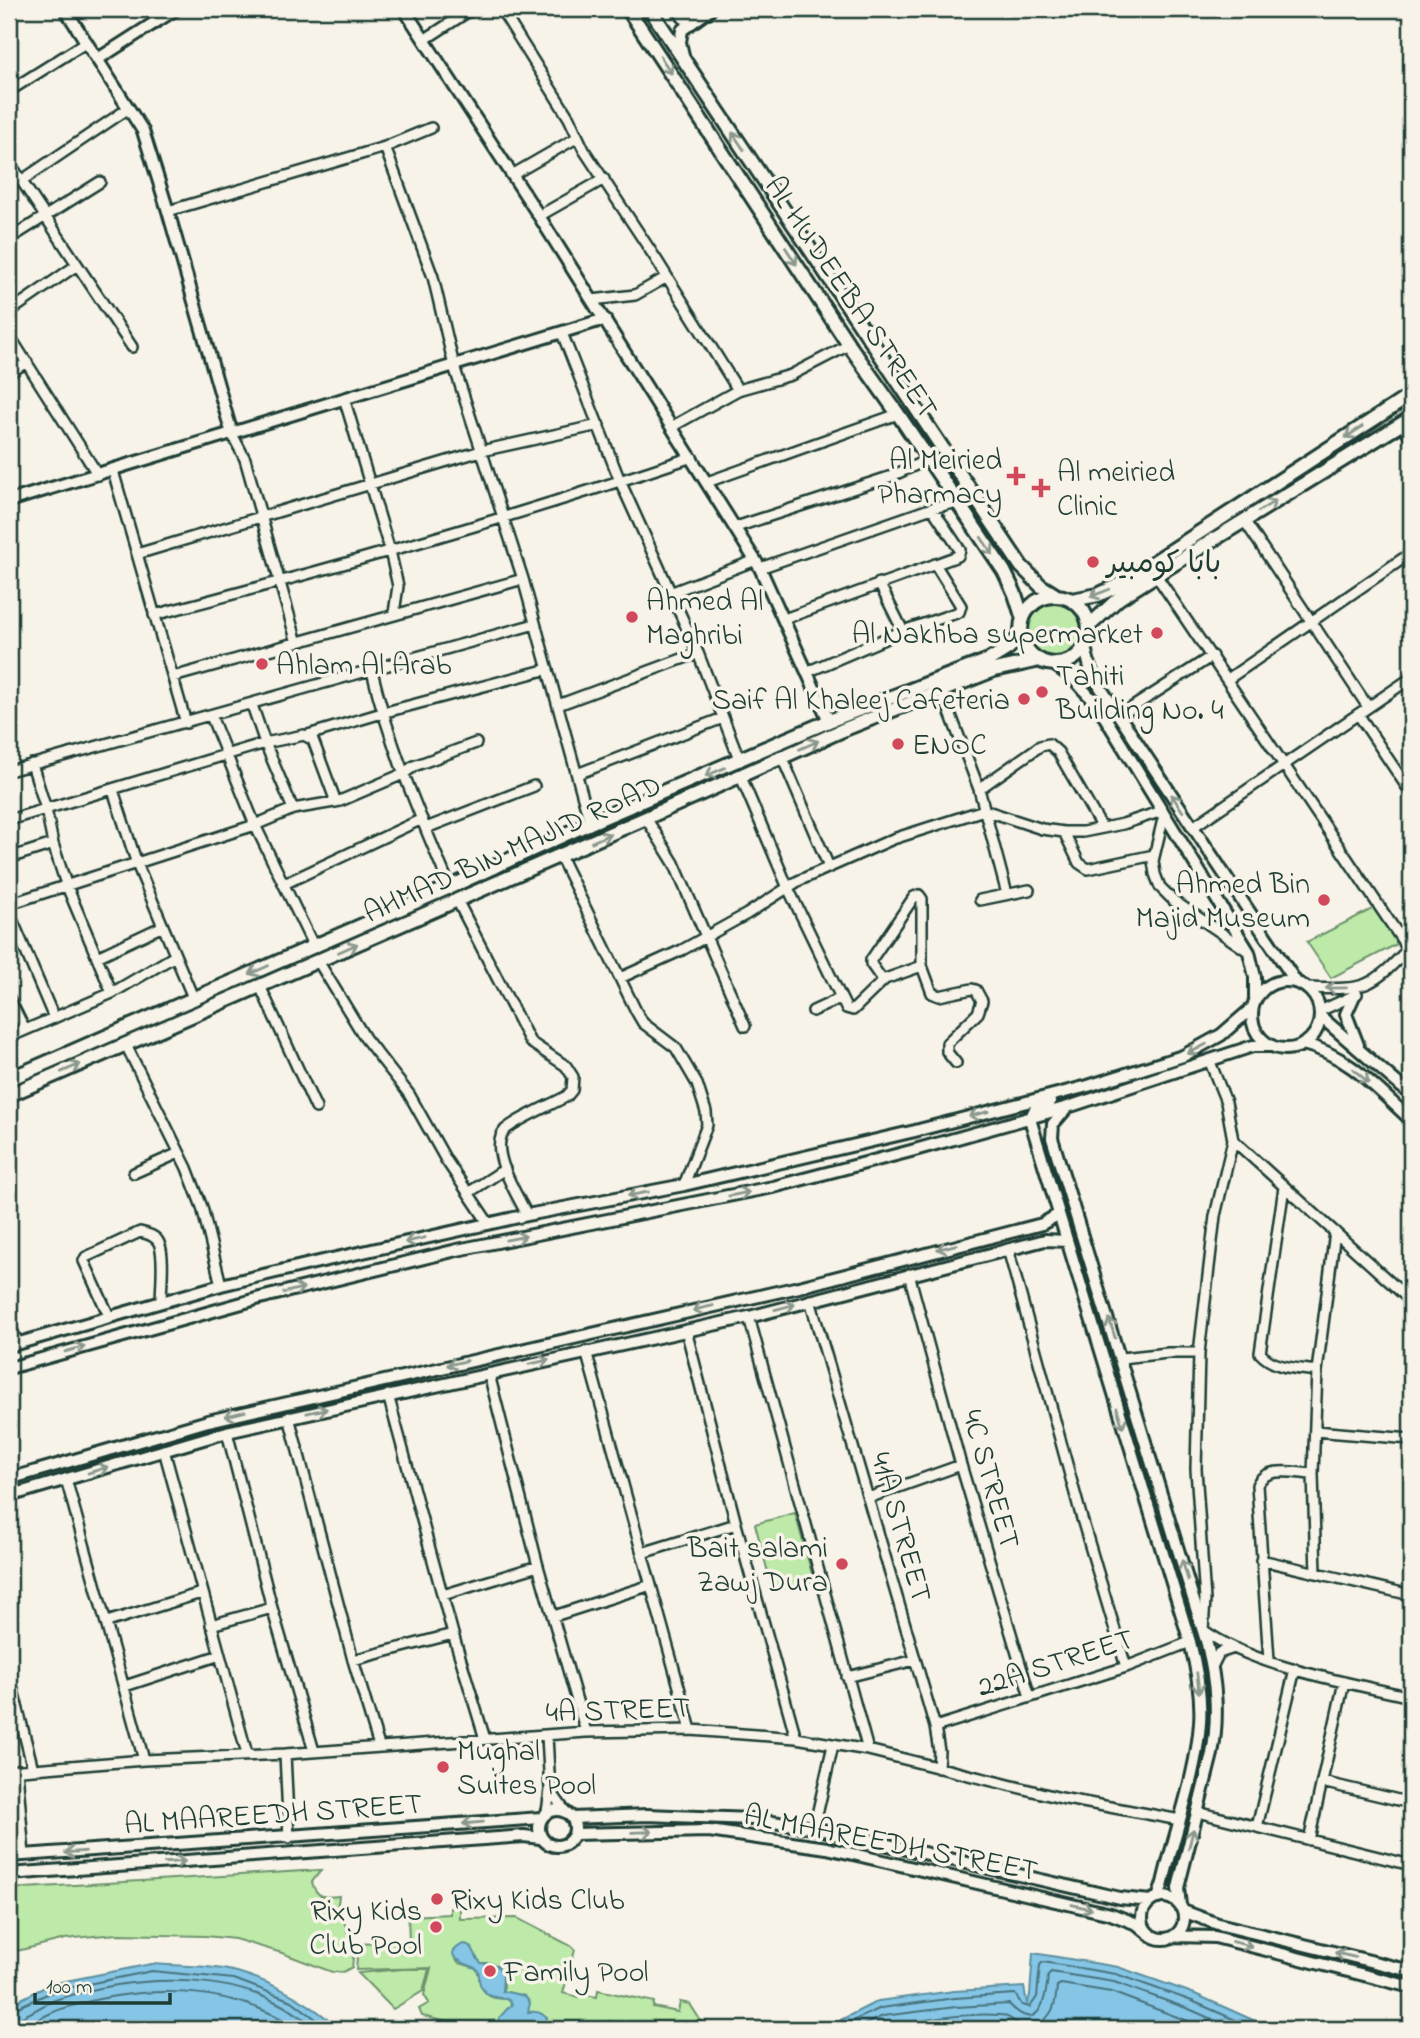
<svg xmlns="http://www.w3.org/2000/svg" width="1420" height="2038" font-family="'Indie Flower','Playpen Sans Arabic',sans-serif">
  <rect width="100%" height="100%" fill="#f7f3e8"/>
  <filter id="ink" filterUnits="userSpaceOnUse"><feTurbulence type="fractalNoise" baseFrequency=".0143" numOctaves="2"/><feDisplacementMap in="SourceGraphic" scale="14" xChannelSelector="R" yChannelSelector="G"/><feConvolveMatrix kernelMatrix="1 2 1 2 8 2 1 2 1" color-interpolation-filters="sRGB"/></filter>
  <g filter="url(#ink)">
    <path fill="#bdeaa8" stroke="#6e946e" stroke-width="2" d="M1029 630a26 26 0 1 1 52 0a26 26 0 1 1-52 0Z
      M1376,907l23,36 -68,35 -24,-36z
      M795,1513l19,68 -41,10 -18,-67z
      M321,1870l-9,12c4,16 13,16 27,14l-2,14 4,3 13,37 -2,17 -9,5h-11l-50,-19 -47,-14 -30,-3 -87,-2 -24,2 -29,3 -56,14v-64z
      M460,1907v12l57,-1 54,28 4,4 -12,43 15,4 1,-3 18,3 1,-7 56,12 -1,5 25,5 2,-10 10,2 16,25h-81v-5l-16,-3 -2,8h-55l-7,-1 -3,-14 -9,-2 -11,17h-1l-1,-34 -18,-4 2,-4 -1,-12 -12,-12h-10l-6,-8 -20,3 4,5 17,5c10,19 1,31 32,31l4,5 -13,14 1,11h-54l1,-7 -25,-6 -3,-7 10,-6 -5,-8 7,-27 -75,2 2,-26 51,-2 -1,-26 42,-2v-6z
      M403,1969h26l-6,22 -30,18 -35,-36z"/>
    <path fill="#85c5e6" stroke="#5c8f9f" stroke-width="2" d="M464,1944c12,1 9,12 17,19l16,2 6,10 -1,16 23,5 5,7 -2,9c9,-1 12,0 19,6l-1,10 6,1h-52l-1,-11 13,-14 -4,-5c-14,-1 -26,-3 -29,-19 0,-4 1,-7 -2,-11 -2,-3 -43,-12 -13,-25z
      M1033,1953l85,14 77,27 78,35h-450l55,-28 76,-10 70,-4 3,16 3,-8z
      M151,1964c28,2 59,1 86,8 39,11 73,31 103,57h-331v-24l42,-21z"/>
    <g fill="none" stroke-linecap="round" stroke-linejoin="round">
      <path stroke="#48737b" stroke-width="2" d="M9,2011l45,-20 98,-20 82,8 58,22 37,28
        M9,2020c17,-1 33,-16 49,-21 82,-26 190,-31 258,30
        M17,2029c15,-5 29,-15 44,-20 79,-25 167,-26 238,20
        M835,2029l46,-21 74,-10 60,-4 7,11 8,2 7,-10 3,-32 3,-3 73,12 76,27 64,28
        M855,2029l28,-13 73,-9 53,-3c29,31 37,-3 39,-29l3,-3 63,10 75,27 45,20
        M880,2029l6,-3c37,-5 77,-14 114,-11 14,0 18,19 39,8 15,-7 17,-22 18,-37l4,-2 50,8 98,37"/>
      <g stroke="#1f3d34" stroke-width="14">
        <path id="minor" d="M501,9l68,109 15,32 72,109 82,131
          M424,40l48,-31
          M9,91l78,-49
          M385,147l48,130 21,89 69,213 67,244
          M9,162l123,185
          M512,175l66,-38
          M21,181l108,-73
          M168,211l217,-64 46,-19
          M539,216l65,-37
          M9,239l91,-57
          M592,300l43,-5 32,-18
          M9,312l68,-47
          M562,333l58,148 78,172 42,108
          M9,335l89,140
          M9,373l18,-11
          M344,398l46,153 8,35 -4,27
          M1402,424l9,14
          M673,426l65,-36 53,-15 58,-30
          M232,434l13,25 52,184
          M113,471l73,252
          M707,482l191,-68
          M1244,520l124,187
          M736,527l156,-51 37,-17
          M137,554l344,-103 118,-26
          M760,568l172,-60 26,-6
          M1156,575l252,374
          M879,583l24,48
          M670,593l86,-33
          M154,615c181,-47 361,-98 538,-158
          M784,619l174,-63 2,-6 -28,-42
          M372,671c18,76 48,145 78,216
          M807,672l96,-41 56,-19 2,-6 -26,-42
          M173,677l350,-98
          M1228,679l183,-126
          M941,689l38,100 28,105
          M252,705l13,38 28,66
          M558,705l140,-52
          M1358,714l53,79
          M211,716l44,109 58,120
          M1119,716l93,-60
          M308,735l74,-22 166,-44
          M782,757l47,110
          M32,764l14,45 7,35 13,40 46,109
          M9,771l526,-147
          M577,774l146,-56
          M741,777l47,111 58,120 7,2 32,-31 37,-13
          M979,789l61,-43 9,-2 9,8 44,76
          M113,790l24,74 57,136
          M1164,815l-11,46 2,13 5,13 14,14 74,50
          M646,818l28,45 71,163
          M9,820l256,-77 39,-8 9,5 23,62
          M1193,827l218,-149
          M426,828l108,-42
          M1064,832l15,31 9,6 66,-14
          M560,856l76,155 7,12 33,25 21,36 9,28 1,13 -23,60
          M9,858l44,-14
          M284,884l138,-65
          M457,900l73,142 36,24 7,11 -1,13 -5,6c-14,8 -52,24 -62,34 -18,19 13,66 22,85
          M980,900l49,-10
          M9,904l246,-79 38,-16 47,-8 63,-27 11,-8 62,-23
          M9,912l45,106
          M97,957l66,-31
          M318,961l47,77 44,56 37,66 43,64
          M620,978l62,-28 65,-36 51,-33 95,-42 91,-29 58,19 22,3h19l40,-8 39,-13
          M883,981l-12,-17v-4l43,-63 5,-2 3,4v67l10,27 7,3 33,-7 4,1 6,11 -4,12 -31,30v9l9,11
          M260,986l56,122
          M1307,988c60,2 63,1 104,-42
          M9,998l16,32
          M813,1011l28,-13
          M1320,1011l37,-17
          M9,1037l103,-44 63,-37
          M126,1045l61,123 15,39 19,78
          M1210,1062l16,40 7,38 -18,76 -16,137 -3,116 9,131 -2,30c53,38 144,52 208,67
          M1233,1140l178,161
          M134,1173l45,-20
          M1284,1187l-24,166c14,16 37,15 57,18
          M468,1193l37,-24
          M1008,1249l74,270 44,148
          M909,1274l52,191 69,232
          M810,1300l125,427 4,24 -1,17
          M109,1316l-25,-55 2,-4 54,-25c8,2 16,4 19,11 6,12 2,44 2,59
          M749,1317l119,433
          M9,1324l9,19
          M686,1330l50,194 60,214
          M586,1351l105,379
          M1121,1358l47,-5h31
          M489,1374l49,192 48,166
          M388,1395l65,239 32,105
          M289,1417l64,243 26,86
          M1315,1431l96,8
          M227,1432l45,176 42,143
          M164,1450l83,304
          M66,1479l78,281
          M868,1498l93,-33
          M642,1553l94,-29
          M1261,1560l150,35
          M1316,1573l-3,-99 4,-103 18,-139
          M443,1595l95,-29
          M554,1616l97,-31
          M107,1622l94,-29
          M211,1625l61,-17
          M353,1660l100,-26
          M1269,1660l-12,-175c9,-20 38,-12 56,-11
          M1212,1667l7,-14 15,-5
          M9,1674l24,95
          M847,1677l68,-17
          M125,1686l95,-31
          M935,1727l191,-60 64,-25
          M285,1754l4,84
          M17,1770l7,85
          M9,1771l135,-11 141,-6 301,-22 105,-2 105,8 72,12 193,48 119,22
          M1322,1782l89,21
          M550,1790l15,21
          M547,1812l3,-22 -3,-54
          M1197,1812l214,53
          M1257,1827l38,-158
          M814,1828l19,-83
          M1309,1840l35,-158"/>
      </g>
      <g stroke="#1f3d34" stroke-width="16">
        <path id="tertiary" d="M65,9l78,122 25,80 64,223
          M404,9l135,207 221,352 69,153
          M682,9l-1,5 3,4 13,-2
          M683,55l-3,-13 2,-12 29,-21
          M98,59l78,-50
          M9,501l596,-182
          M1085,647l5,21 10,19 196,295
          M1053,664l20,14 25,28 151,246 6,25v21
          M1252 1015a34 34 0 1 1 68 0a34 34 0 1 1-68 0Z
          M1354,996l-8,18 12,31
          M1320,1016l91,79
          M1303,1044c44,10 76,47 108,76
          M1050,1102l-15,7 -5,10 160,523c7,27 12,53 10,81 -4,54 -25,107 -37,160l-5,15
          M1066,1109l-13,15 -1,14 155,506c9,38 12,72 5,110l-34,134 2,17
          M9,1346l212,-61 93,-22 213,-48 157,-30 231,-54 173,-45 95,-30 38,-21 30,-26
          M9,1368l251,-70 197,-48 316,-63 138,-36 157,-44 185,-61h19
          M9,1479l199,-58 591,-134 243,-63 17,-10
          M9,1496l218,-64 522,-115 296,-77 22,1
          M539 1828a18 18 0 1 1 36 0a18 18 0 1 1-36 0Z
          M572,1818l75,-3 105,4 62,9 306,70 31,3
          M574,1834l135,-3 118,17 284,66 26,10 12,10
          M9,1856l532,-38
          M9,1874l515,-38 16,2
          M1142 1918a21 21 0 1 1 42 0a21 21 0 1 1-42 0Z
          M1183,1911l35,13 193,47
          M1175,1936l40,1 196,50"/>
      </g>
      <g stroke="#1f3d34" stroke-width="18">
        <path id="secondary" d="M628,9l221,336 49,69 106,157 11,23 8,25
          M650,9l371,557 20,20 16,10
          M1021 630a34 34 0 1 1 68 0a34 34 0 1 1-68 0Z
          M1072,600l26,-5 19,-9 294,-191
          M1089,626l29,-27 38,-24 255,-157
          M9,1079l441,-192 140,-64 239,-102 160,-61 18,-11 15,-14
          M9,1095l637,-277 199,-89 149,-59 46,-10"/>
      </g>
      <use href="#minor" stroke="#f7f3e8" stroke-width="9"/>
      <use href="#tertiary" stroke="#f7f3e8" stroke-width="10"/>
      <use href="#secondary" stroke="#f7f3e8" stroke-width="12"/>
    </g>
    <defs><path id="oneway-shaft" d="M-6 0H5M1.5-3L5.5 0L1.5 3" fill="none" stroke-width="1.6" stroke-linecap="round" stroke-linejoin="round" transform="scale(1.75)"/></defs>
    <g stroke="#8b988e">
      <use href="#oneway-shaft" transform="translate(666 65) rotate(57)"/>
      <use href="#oneway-shaft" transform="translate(738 141) rotate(-124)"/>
      <use href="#oneway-shaft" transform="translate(791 256) rotate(57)"/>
      <use href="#oneway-shaft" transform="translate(1354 432) rotate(147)"/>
      <use href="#oneway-shaft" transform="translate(1267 506) rotate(-32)"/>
      <use href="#oneway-shaft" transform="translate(987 546) rotate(56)"/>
      <use href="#oneway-shaft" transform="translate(1100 593) rotate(159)"/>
      <use href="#oneway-shaft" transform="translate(809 745) rotate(-24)"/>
      <use href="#oneway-shaft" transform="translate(715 772) rotate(157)"/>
      <use href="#oneway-shaft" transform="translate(1177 803) rotate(-124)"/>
      <use href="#oneway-shaft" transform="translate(601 838) rotate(-24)"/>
      <use href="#oneway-shaft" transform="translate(348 948) rotate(-24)"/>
      <use href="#oneway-shaft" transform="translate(259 970) rotate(156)"/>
      <use href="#oneway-shaft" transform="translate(1336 988) rotate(179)"/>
      <use href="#oneway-shaft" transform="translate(1197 1049) rotate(153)"/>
      <use href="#oneway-shaft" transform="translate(71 1068) rotate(-23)"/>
      <use href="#oneway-shaft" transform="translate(1361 1076) rotate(41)"/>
      <use href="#oneway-shaft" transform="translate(979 1114) rotate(166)"/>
      <use href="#oneway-shaft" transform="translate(638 1194) rotate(169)"/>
      <use href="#oneway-shaft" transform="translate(739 1194) rotate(-11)"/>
      <use href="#oneway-shaft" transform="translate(516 1238) rotate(-11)"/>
      <use href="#oneway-shaft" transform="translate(415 1240) rotate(167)"/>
      <use href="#oneway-shaft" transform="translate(947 1247) rotate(166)"/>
      <use href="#oneway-shaft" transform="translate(294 1290) rotate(-14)"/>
      <use href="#oneway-shaft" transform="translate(785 1307) rotate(-15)"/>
      <use href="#oneway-shaft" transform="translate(703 1308) rotate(167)"/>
      <use href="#oneway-shaft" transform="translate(1112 1328) rotate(-108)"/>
      <use href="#oneway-shaft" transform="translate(75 1349) rotate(-16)"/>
      <use href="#oneway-shaft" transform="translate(539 1362) rotate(-13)"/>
      <use href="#oneway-shaft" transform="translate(457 1363) rotate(167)"/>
      <use href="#oneway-shaft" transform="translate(317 1411) rotate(-12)"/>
      <use href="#oneway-shaft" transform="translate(235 1414) rotate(166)"/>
      <use href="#oneway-shaft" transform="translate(1120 1418) rotate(73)"/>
      <use href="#oneway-shaft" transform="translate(98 1470) rotate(-17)"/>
      <use href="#oneway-shaft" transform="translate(1185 1570) rotate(-107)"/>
      <use href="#oneway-shaft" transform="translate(1198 1683) rotate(83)"/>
      <use href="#oneway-shaft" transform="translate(473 1823) rotate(175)"/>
      <use href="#oneway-shaft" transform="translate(642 1832) rotate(-2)"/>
      <use href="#oneway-shaft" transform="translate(1191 1839) rotate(-76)"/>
      <use href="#oneway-shaft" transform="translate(75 1852) rotate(176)"/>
      <use href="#oneway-shaft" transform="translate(175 1862) rotate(-4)"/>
      <use href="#oneway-shaft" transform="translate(1082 1907) rotate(13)"/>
      <use href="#oneway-shaft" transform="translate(1242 1944) rotate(14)"/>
      <use href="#oneway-shaft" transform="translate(1345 1955) rotate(-167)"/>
    </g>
  </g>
  <g fill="#d1495b" stroke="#f7f3e8" stroke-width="2.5">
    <path d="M1012.5 465.5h7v7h7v7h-7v7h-7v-7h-7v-7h7z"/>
    <path d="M1037.5 477.5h7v7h7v7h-7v7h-7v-7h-7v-7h7z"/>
    <circle cx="1093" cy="562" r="7"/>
    <circle cx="632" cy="617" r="7"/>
    <circle cx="1157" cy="633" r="7"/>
    <circle cx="262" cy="664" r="7"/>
    <circle cx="1042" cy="692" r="7"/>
    <circle cx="1024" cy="699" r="7"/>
    <circle cx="898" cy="744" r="7"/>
    <circle cx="1324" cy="900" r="7"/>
    <circle cx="842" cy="1564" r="7"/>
    <circle cx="443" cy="1767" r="7"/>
    <circle cx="437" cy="1899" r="7"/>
    <circle cx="436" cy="1927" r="7"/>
    <circle cx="490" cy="1971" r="7"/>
  </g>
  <g text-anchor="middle" stroke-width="7" stroke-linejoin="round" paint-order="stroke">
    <g font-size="30" fill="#1f3d34" stroke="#f7f3e8">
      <text transform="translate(852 297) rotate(56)" y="10">AL HUDEEBA STREET</text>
      <text transform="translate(512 848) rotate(-24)" y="10">AHMAD BIN MAJID ROAD</text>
      <text transform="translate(992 1479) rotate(74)" y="10">4C STREET</text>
      <text transform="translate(902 1527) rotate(74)" y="10">41A STREET</text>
      <text transform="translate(1055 1662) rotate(-18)" y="10">22A STREET</text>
      <text transform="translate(618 1709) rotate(-2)" y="10">4A STREET</text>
      <text transform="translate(273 1813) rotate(-4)" y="10">AL MAAREEDH STREET</text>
      <text transform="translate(891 1842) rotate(11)" y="10">AL MAAREEDH STREET</text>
    </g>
    <g font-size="30" fill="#1f3d34" stroke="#f7f3e8" text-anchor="start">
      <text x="1002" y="469" text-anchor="end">Al Meiried<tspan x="1002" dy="34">Pharmacy</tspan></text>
      <text x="1057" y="481">Al meiried<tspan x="1057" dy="34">Clinic</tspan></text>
      <text x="1107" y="572">بابا كومبير</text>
      <text x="646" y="610">Ahmed Al<tspan x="646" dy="34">Maghribi</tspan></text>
      <text x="1143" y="643" text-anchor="end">Al Nakhba supermarket</text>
      <text x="276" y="674">Ahlam Al Arab</text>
      <text x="1056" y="685">Tahiti<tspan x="1056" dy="34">Building No. 4</tspan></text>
      <text x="1010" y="709" text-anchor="end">Saif Al Khaleej Cafeteria</text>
      <text x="912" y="754">ENOC</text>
      <text x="1310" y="893" text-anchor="end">Ahmed Bin<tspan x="1310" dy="34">Majid Museum</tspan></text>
      <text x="828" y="1557" text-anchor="end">Bait salami<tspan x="828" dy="34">Zawj Dura</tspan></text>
      <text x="457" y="1760">Mughal<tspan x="457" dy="34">Suites Pool</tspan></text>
      <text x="451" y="1909">Rixy Kids Club</text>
      <text x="422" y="1920" text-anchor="end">Rixy Kids<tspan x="422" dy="34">Club Pool</tspan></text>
      <text x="504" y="1981">Family Pool</text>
    </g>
  </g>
  <rect width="1420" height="2038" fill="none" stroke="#f7f3e8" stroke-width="35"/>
  <rect x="18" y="18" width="1385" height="2003" fill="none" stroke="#1f3d34" stroke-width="2.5" filter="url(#ink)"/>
  <path d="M35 1993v10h135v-10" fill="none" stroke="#1f3d34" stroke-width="3.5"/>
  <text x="46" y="1993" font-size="21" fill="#1f3d34" stroke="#f7f3e8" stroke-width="5" paint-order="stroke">100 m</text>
</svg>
